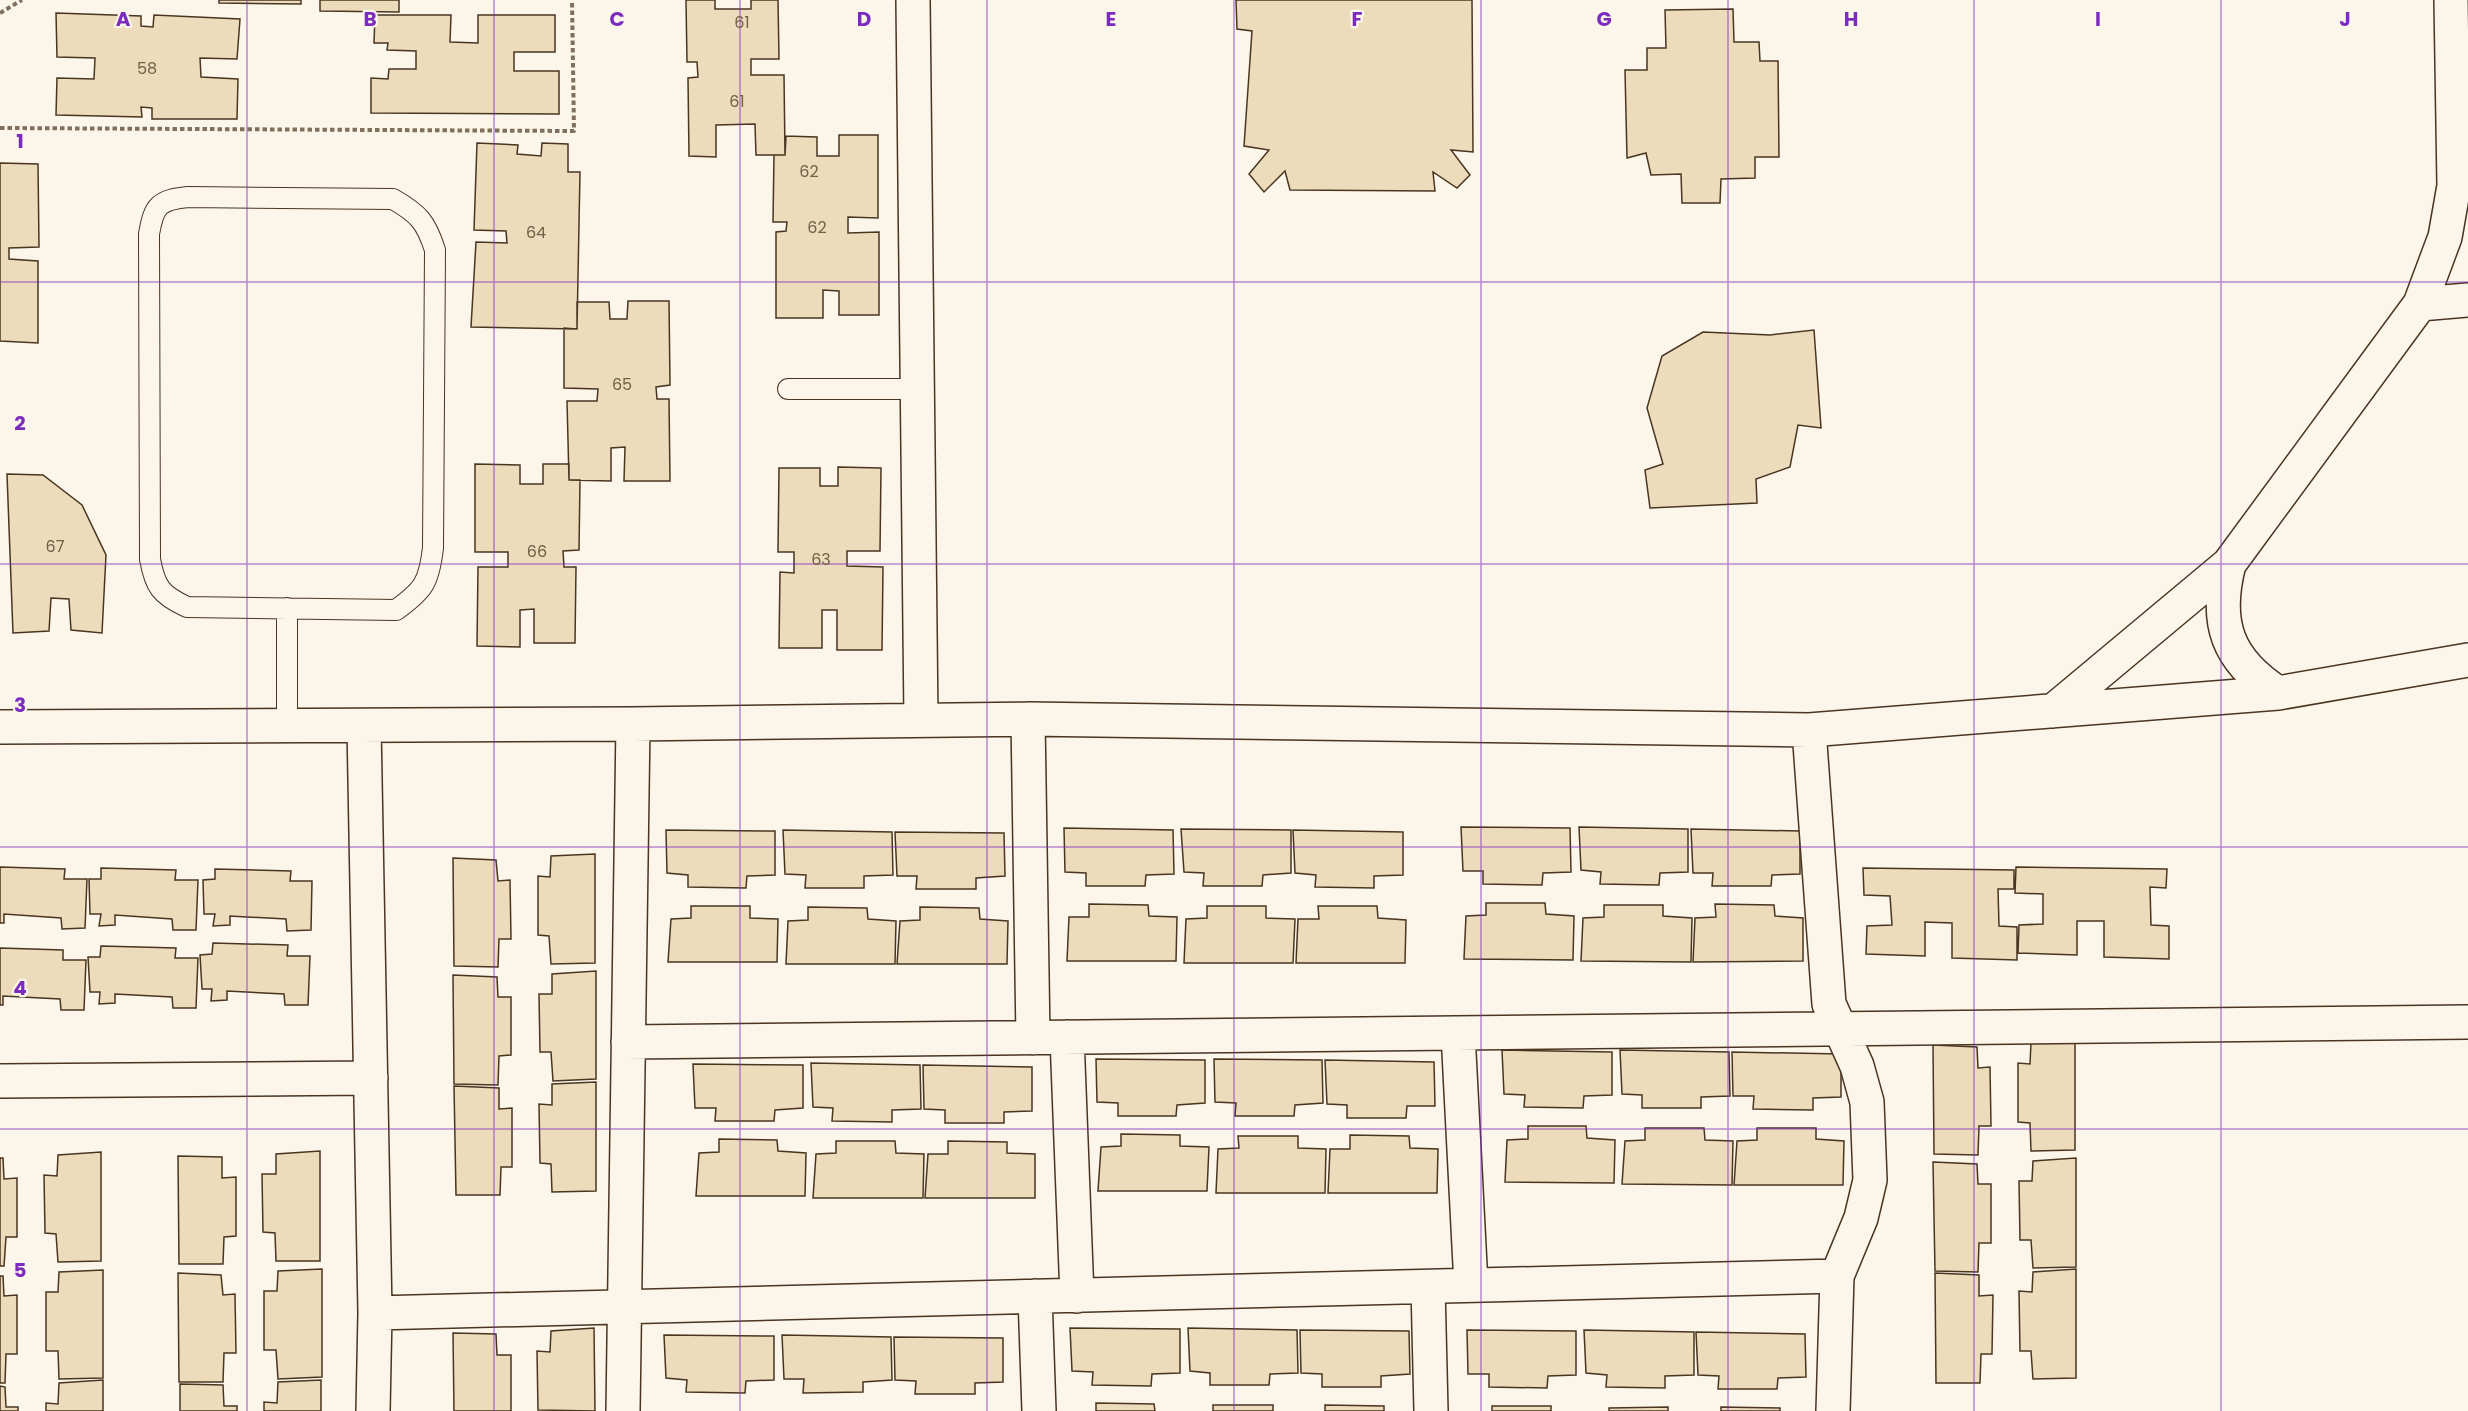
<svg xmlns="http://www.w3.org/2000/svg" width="2468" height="1411" font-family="Poppins,sans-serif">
  <rect width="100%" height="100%" fill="#fbf6e9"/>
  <path fill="#ecdcbc" stroke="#4a3520" stroke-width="1.5" d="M219,0h82v4l-82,-1z
    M320,0h79v12l-79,-1z
    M686,0h29v9h36v-9h27l1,59h-28v16h33l1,80h-29l-1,-31 -39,1v32l-27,-1 -1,-78 10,-1 -1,-15h-10z
    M1236,0h236l1,152 -22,-2 19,25 -13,13 -24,-16 2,19 -145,-1 -5,-19 -21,21 -15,-18 20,-24 -25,-4 8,-115 -15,-2z
    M1733,9l1,33h25l1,19h18l1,96h-24v21l-34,1 -1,24h-38l-1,-29 -30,1 -5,-22 -19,5 -2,-88h22v-22h19l-1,-38z
    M56,13l85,3v10l12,1 1,-12 86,4 -3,40 -37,-1 1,19 37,2 -1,40h-85v-11l-11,-1 1,10 -86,-2 1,-37 37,1 1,-21 -38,-1z
    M375,15h76l-1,27 28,1v-28h77v37h-41v19h45v43l-188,-1v-35l17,1 1,-10h27v-18l-29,-1 1,-7h-14z
    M839,135h39v83l-30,-1v16l31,-1v83h-40v-24l-16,-1v28h-47v-86l10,-1 1,-9h-14l1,-67h11l1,-19 31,1v19h22z
    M477,143l41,2 -1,9 24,2 1,-13 26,1v28h12l-3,157 -106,-2 5,-85 31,1 -1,-12 -32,-1z
    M0,163l38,1 1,83 -30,1v11l29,2v82l-38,-2z
    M628,301h41l1,84 -14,2 1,12h12l1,82h-46l1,-34 -14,1v33l-42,-1 -2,-79h30l1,-12 -34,-1v-60l13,1v-27h32l1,17h17z
    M1814,330l7,98 -23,-3 -8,42 -34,12 1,24 -107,5 -5,-38 18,-6 -16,-56 15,-52 41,-24 67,3z
    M475,464l45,1v19h23v-20h26v16h11l-1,70 -16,1 1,16h12l-1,76h-41v-34l-14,1v37l-43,-1 1,-79h30v-15h-33z
    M838,467l43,1 -1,83h-33v15l36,1 -1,83h-45v-40h-15v38h-43l1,-76 14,1v-21h-16l1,-84h41v18h18z
    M7,474l36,1 39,30 24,50 -4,78 -31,-3 -2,-31 -18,-1 -2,33 -36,2z
    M1461,827l109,1 1,44 -28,1 -1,12 -59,-1v-13h-20z
    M1579,827l109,2v43l-28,1 -1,12 -59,-1 1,-12 -20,-2z
    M1064,828l109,2 1,44 -28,1 -1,11h-59v-13l-21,-1z
    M1181,829l110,1v43l-28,2 -1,11h-59l1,-13 -20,-1z
    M1691,829l109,2v43l-28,1 -1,11h-59l1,-13h-20z
    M666,830l109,1v44l-28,1 -1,12 -58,-1v-12l-21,-2z
    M783,830l109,2 1,43 -29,1v12h-59l1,-13 -21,-1z
    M1293,830l110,2v43l-29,1v12l-59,-1 1,-12 -21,-2z
    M895,832l109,1 1,43 -29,2v11h-60l1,-13h-20z
    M595,854v109l-44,1 -2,-28 -11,-1v-59l12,1 1,-21z
    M453,858l43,2 2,21 12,-1 1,59h-12l-1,28 -44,-1z
    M0,867l65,2 -1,10h23l-2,49 -23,1 -1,-11 -57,-4v9h-4z
    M2016,867l151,2 -1,19 -16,-1 1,38 18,1v33l-65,-2v-36h-27v34l-59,-2 1,-28 24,-1v-30l-28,-1z
    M101,868l75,2 -1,10h23l-2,50h-23l-1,-11 -57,-4v10l-16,1 2,-12h-11l-1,-35h12z
    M1863,868l151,2v19h-16l1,37 18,1v33l-65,-2v-35l-27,-1v34l-59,-2 1,-28 25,-1 -2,-29 -26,-1z
    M215,869l76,2 -1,10h22l-1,49 -24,1 -1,-12 -56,-3v9l-17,1 2,-12h-11l-1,-34 12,-1z
    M1486,903h59l1,11 28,2 -1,44 -109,-1 2,-43 20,-1z
    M1089,904l59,1 1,11 28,1 -1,44h-109l2,-44h20z
    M1715,904l59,1 1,11 28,2v43l-110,1 2,-44 21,-1z
    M1604,905h59v11l29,2 -1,44 -110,-1 2,-43 21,-1z
    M691,906h59v12l28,1 -1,43h-109l3,-43 20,-1z
    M1207,906h59v12l29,1 -2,44h-109l2,-44 21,-1z
    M1318,906h59l1,12 28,2 -1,43h-109l2,-44h21z
    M808,907l59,1 1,11 28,2 -1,43h-109l2,-43 20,-1z
    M920,907l59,1 1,11 28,2 -1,43h-110l3,-43 20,-1z
    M213,943l75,2 -1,11h23l-2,49h-23l-1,-11 -57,-3v9l-16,1 1,-12h-10l-2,-34 12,-1z
    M101,946l75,2 -1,10h23l-2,50h-23l-1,-11 -57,-3v9l-16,1 1,-12h-10l-2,-35h12z
    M0,948l63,2v10h23l-2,50h-23l-1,-11 -57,-3v9h-3z
    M596,971v108l-43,2 -2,-29h-11l-1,-58h13v-20z
    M453,975l44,2 1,20h13v58l-12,1 -1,29 -44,-1z
    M2075,1041v109l-44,1 -1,-28 -12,-1v-59l12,1 1,-21z
    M1933,1045l44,2 1,21 12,-1 1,59h-12l-1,29 -44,-1z
    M1502,1050l110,2v43l-28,1 -1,12 -59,-1 1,-12 -21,-1z
    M1620,1050l109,2 1,44 -29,1v11h-59v-13l-20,-1z
    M1732,1052l109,2v43l-28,1v12l-60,-1 1,-13h-21z
    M1096,1059l109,1v43l-28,2 -1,11h-58v-13l-21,-1z
    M1214,1059l108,1 1,43 -28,2 -1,11h-59l1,-13 -21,-1z
    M1325,1060l109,2 1,44h-28l-1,12h-59v-13l-20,-1z
    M811,1063l109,2 1,44 -29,1v12l-60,-1 1,-13 -20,-1z
    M693,1064l110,1v43l-28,2 -1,11h-59l1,-13h-21z
    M923,1065l109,2v44l-28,1v11h-59v-13l-21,-1z
    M596,1082v109l-44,1 -1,-28 -11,-1 -1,-59 13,1v-21z
    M454,1086l45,2v21l13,-1v59h-11l-1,28h-44z
    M1528,1126h58l1,12 28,2 -1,43 -109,-1 2,-42 21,-1z
    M1645,1128h59l1,12 28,1 -1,44 -110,-1 3,-43 20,-1z
    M1757,1128h59v11l28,2 -1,44h-109l3,-44 20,-1z
    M1121,1134l59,1v11l29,1 -2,44h-109l3,-44 20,-1z
    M1350,1135l59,1 1,12 28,1 -1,44h-109l2,-44h20z
    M1238,1136h60v12l28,1 -1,44h-109l2,-44 21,-1z
    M719,1139l58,1 1,11 28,2 -1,43h-109l3,-43 20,-1z
    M836,1141h59l1,12 28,1 -1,44h-110l3,-44 20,-1z
    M948,1141l59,1v11l28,1v44h-110l3,-44h20z
    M320,1151v110h-44l-1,-28 -12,-1 -1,-58h14v-20z
    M101,1152v109l-43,1 -2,-28 -11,-1 -1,-58 13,1 1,-21z
    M178,1156l44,1v21l14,-1v59l-12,1 -1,27h-44z
    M0,1158h3l1,21 13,-1v59h-11l-2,29h-4z
    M2076,1158v109l-43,1 -2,-28h-11l-1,-59h13l1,-20z
    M1933,1162l44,2 1,20h13v59h-12l-1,29 -43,-1z
    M322,1269v108l-44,2 -2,-29h-12v-59h13l1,-20z
    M2076,1269v109l-43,1 -2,-28h-11l-1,-60 13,1 1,-20z
    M103,1270v108l-44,1 -1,-28h-12v-59h12l1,-20z
    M178,1273l43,2 2,20 12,-1 1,59h-12l-1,29h-44z
    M1935,1273l44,2v21l14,-1 -1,59h-11l-1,29h-44z
    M0,1276h3l1,20 13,-1v59h-11l-1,29h-5z
    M594,1328l1,83 -57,-1 -1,-59 13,1 1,-21z
    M1070,1328l110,1v44l-28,1 -1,12 -59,-1 1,-13 -21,-1z
    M1188,1328l109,2 1,43 -28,1 -1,11h-59v-12l-20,-2z
    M1300,1330l109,1 1,43 -29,2v11h-59v-13l-21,-1z
    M1467,1330l109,1v44l-28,1 -1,12 -58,-1v-13h-21z
    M1584,1330l110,2v43l-29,1v12l-59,-1 1,-12 -21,-2z
    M1696,1332l109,2 1,43 -28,1 -1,11h-59l1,-13 -21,-1z
    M453,1333l43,1 1,21h14v56h-57z
    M664,1335l110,1v44l-28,1 -1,12 -59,-1 1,-12 -21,-2z
    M782,1335l109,2 1,43 -29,2v10l-60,1 1,-14h-20z
    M894,1337l109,1v44l-28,1v11h-60l1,-13 -21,-1z
    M103,1380v31h-57v-8l12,1 1,-21z
    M321,1380v31h-57v-9l13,1 1,-21z
    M180,1384l43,1 1,21h13v5h-57z
    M0,1386l5,1 1,20h12v4h-18z
    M1096,1403l58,1 1,7h-59z
    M1213,1405h60v6h-60z
    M1325,1405l59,1v5h-59z
    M1492,1406h59v5h-59z
    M1668,1407v4h-59v-3z
    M1721,1407l59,1v3h-59z"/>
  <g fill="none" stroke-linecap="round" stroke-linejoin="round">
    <g stroke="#4a3520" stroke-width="22">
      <path id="lane" d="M188,197l205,2c26,15 33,23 42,51l-2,298c-4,34 -9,42 -37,62l-209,-3c-26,-12 -32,-20 -37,-48l-1,-325c5,-29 10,-34 39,-37z
        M788,389h130
        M287,726v-118"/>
    </g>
    <g stroke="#4a3520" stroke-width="36">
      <path id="street" d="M913,0l8,720
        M2420,304l48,-4
        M2229,564c-15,59 -2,96 49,129
        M2053,711l176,-147 191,-260 25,-67 9,-51 -3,-186
        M1028,719l5,319
        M364,726l11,587 -2,98
        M0,727l633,-3 395,-5 781,11 469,-37 190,-33
        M1809,730l20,274 28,62 10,36 3,78 -9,38 -24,58 -4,135
        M1458,1033l13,252
        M1067,1037l10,259
        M628,1042l1840,-20
        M0,1081l371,-3
        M1428,1287l3,124
        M1035,1296l4,115
        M375,1313l1462,-37
        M623,1411l10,-687"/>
    </g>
    <path stroke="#7f6f5c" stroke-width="4" stroke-dasharray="4.5 3" stroke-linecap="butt" d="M0,13l22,-13
      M0,128l574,3 -2,-131"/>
    <use href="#lane" stroke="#fbf6e9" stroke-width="20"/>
    <use href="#street" stroke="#fbf6e9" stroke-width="33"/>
  </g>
  <path fill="none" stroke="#7b2cbf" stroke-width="1.5" stroke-opacity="0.55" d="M247,0v1411M494,0v1411M740,0v1411M987,0v1411M1234,0v1411M1481,0v1411M1728,0v1411M1974,0v1411M2221,0v1411M0,282h2468M0,564h2468M0,847h2468M0,1129h2468"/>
  <g text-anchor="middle" stroke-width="4.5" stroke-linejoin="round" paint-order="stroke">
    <g font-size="16" fill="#725f47">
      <text x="742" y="28">61</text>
      <text x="147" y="74">58</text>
      <text x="737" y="107">61</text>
      <text x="809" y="177">62</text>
      <text x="817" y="233">62</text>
      <text x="536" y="238">64</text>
      <text x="622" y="390">65</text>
      <text x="55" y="552">67</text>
      <text x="537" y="557">66</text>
      <text x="821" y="565">63</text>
    </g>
  </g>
  <g font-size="20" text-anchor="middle" font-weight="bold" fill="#7b2cbf" stroke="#fbf6e9" stroke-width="4.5" stroke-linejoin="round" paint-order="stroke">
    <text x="123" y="26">A</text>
    <text x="370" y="26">B</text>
    <text x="617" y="26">C</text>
    <text x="864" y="26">D</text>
    <text x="1111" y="26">E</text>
    <text x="1357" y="26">F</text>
    <text x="1604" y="26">G</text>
    <text x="1851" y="26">H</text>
    <text x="2098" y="26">I</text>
    <text x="2345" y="26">J</text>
    <text x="20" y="148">1</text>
    <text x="20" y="430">2</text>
    <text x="20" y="712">3</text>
    <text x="20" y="995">4</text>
    <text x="20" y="1277">5</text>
  </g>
</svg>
